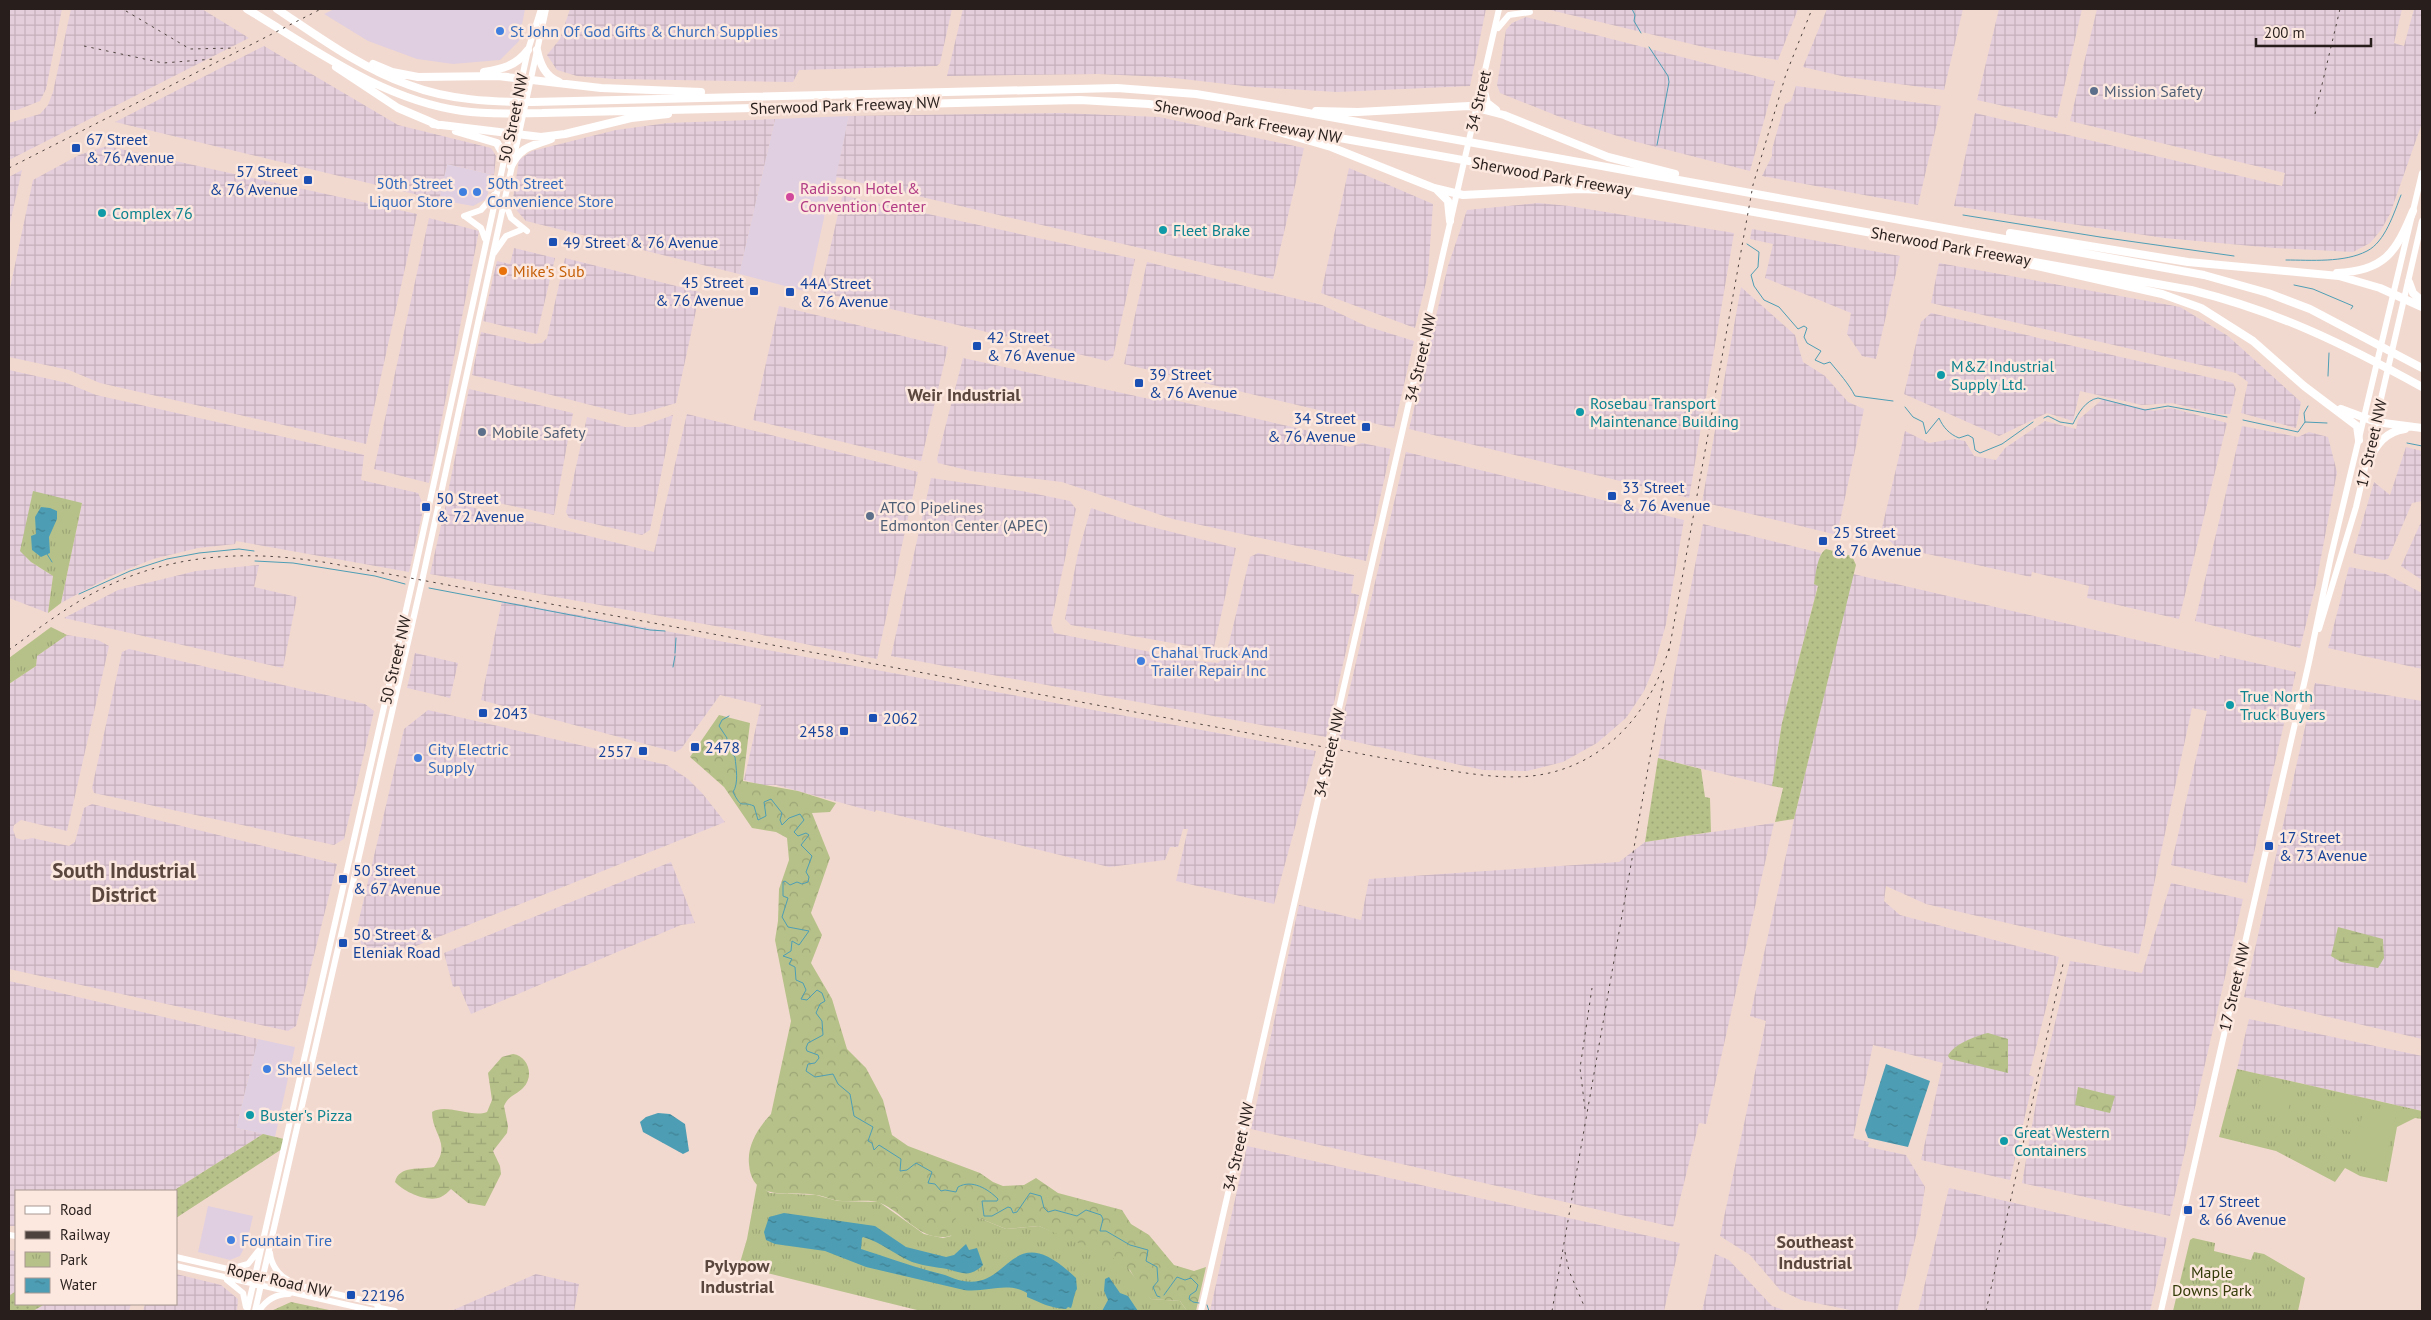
<svg xmlns="http://www.w3.org/2000/svg" width="2431" height="1320" font-family="'PT Sans',sans-serif">
  <defs>
    <pattern id="industrial-grid" width="8" height="8" patternUnits="userSpaceOnUse" patternTransform="scale(1.25)"><rect width="8" height="8" fill="#e4cedb"/><path d="M0 4h8M4 0v8" fill="none" stroke="#c4b0bb"/></pattern>
    <pattern id="grass-dots" width="8" height="8" patternUnits="userSpaceOnUse" patternTransform="scale(1.25)"><rect width="8" height="8" fill="#b6c189"/><path d="M2 2h.1M6 6h.1" fill="none" stroke="#9ca576" stroke-width="1.8" stroke-linecap="round"/></pattern>
    <pattern id="forest-crowns" width="20" height="18" patternUnits="userSpaceOnUse" patternTransform="scale(1.25)"><rect width="20" height="18" fill="#b6c189"/><path d="M2 6a3 3 0 1 1 6 0M12 15a3 3 0 1 1 6 0" fill="none" stroke="#9ca576"/></pattern>
    <pattern id="wetland-marsh" width="20" height="14" patternUnits="userSpaceOnUse" patternTransform="scale(1.25)"><rect width="20" height="14" fill="#b6c189"/><path d="M1 5h8M5 5V1M11 12h8M15 12V8" fill="none" stroke="#9ca576"/></pattern>
    <pattern id="park-tufts" width="24" height="20" patternUnits="userSpaceOnUse" patternTransform="scale(1.25)"><rect width="24" height="20" fill="#b6c189"/><path d="M3 7l-1-3M5 7V3M7 7l1-3M15 17l-1-3M17 17v-4M19 17l1-3" fill="none" stroke="#9ca576"/></pattern>
    <pattern id="water-ripples" width="26" height="14" patternUnits="userSpaceOnUse" patternTransform="scale(1.25)"><rect width="26" height="14" fill="#4d9eb5"/><path d="M2 4q2-2 4 0t4 0M15 11q2-2 4 0t4 0" fill="none" stroke="#408092"/></pattern>
  </defs>
  <rect width="100%" height="100%" fill="#f2d9cf"/>
  <path fill="#e0cfe0" d="M334,9h191l-6,32 -19,19 -47,4 -36,-5 -49,-18 -44,-27z
    M849,116l-14,69 -5,5 -22,102 -69,-18 36,-155z
    M447,164l47,11 -8,24 -13,7 -34,-6z
    M258,1039l37,8 -20,90 -39,-9z
    M208,1206l45,10 -6,26 -7,14 -10,4 -32,-8z"/>
  <path fill="url(#industrial-grid)" d="M9,9h53l-16,80 -6,12 -23,9h-8z
    M71,9h131l47,29 -240,122v-37l31,-9 8,-9 5,-13z
    M570,9h382l-12,54 -3,3 -138,4 -6,12 -179,-3 -37,-3 -20,-6 -10,-15 13,-16z
    M963,9h523l-16,77 -133,6 -84,-5 -88,-10 -67,-3 -151,2z
    M1546,9h252l-20,51 -66,-11z
    M1827,9h136l-19,81 -98,-13 -43,-10z
    M1999,9h83l-25,109 -80,-18z
    M2097,9h305l-8,34 10,3 10,-37h8v114l-32,91 -9,16 -11,13 -17,9 -79,-4 -110,-10 -210,-32 21,-93 307,73 3,-13 -215,-52z
    M1526,17l249,64 -25,90 -117,-30 -68,-22 -65,-26 -3,-8 9,-55 6,-7z
    M264,46l134,79 93,23 5,8 -2,19 -47,-11 -8,36 -324,-78z
    M1796,86l145,20 -23,99 -156,-29 10,-20v-7l13,-45 6,-3z
    M1060,113l99,4 145,31 -31,131 -437,-102 13,-61z
    M775,119l-36,155 -213,-53 -14,-16 7,-45 13,-9 84,-21 52,-7z
    M107,146l310,68 -51,230 -266,-61 -31,-13 -60,-13v-64l24,-113 46,-25z
    M1349,168l84,36 -5,70 -13,54 -94,-35z
    M22,170l-12,53 -1,-1v-45z
    M845,196l290,63 -22,98 -6,4 -287,-69 22,-95z
    M1538,203l31,3 165,27 -45,265 -280,-69 39,-163 19,-56z
    M429,218l50,13 -50,252 -55,-14z
    M1752,229l148,27 -24,103 -14,-3 -15,-22 4,-21 -86,-35 8,-34 -23,-5z
    M514,248l41,10 -18,76 -54,-13 14,-60 13,3z
    M565,258l135,34 -24,111 -33,10 -13,2 -158,-40 9,-43 51,12 10,-1 5,-5z
    M1147,262l175,43 44,21 48,15 -20,87 -270,-64z
    M1939,263l241,44 48,29 73,66 -5,26 -55,-15 7,-31 -12,-9 -305,-70z
    M1741,287l54,48 8,27 22,14 23,26 16,7 -27,126 -135,-33z
    M779,306l169,41 -27,114 -168,-41z
    M1931,313l302,70 3,6 -6,25h-13l-45,-11 -30,2 -62,-14 -7,30 -26,-8 -48,23 -95,-42 17,-72z
    M963,358l191,42 2,-4 154,35 4,8 36,8 12,-4 29,6 -25,112 -193,-42 -111,-37 -91,-11 -33,-8 -1,-4z
    M9,370l58,13 29,12 268,60 -3,25 57,13 6,13 -15,66 -173,-31 -1,3 -37,4 -45,11 -42,17 -50,27 21,-100 -51,59 22,14 -5,37 -39,-15z
    M469,389l104,24 -19,102 -106,-23z
    M2103,399l50,12 18,-3 56,15 -48,196 -92,-21 2,-12 -57,-14 -1,5 -135,-30 -15,-15 24,-101 24,12 25,-4 11,2 9,15 22,4 9,-12 40,-27 31,8 2,-9z
    M687,414l231,58 -41,187 -129,-27 -318,-58 16,-70 4,-2 204,50z
    M673,415l-23,115 -8,5 -73,-17 -3,-6 21,-95 38,10h15z
    M2242,426l56,11 11,-5 19,5 9,35 -21,112 -16,64 -105,-27z
    M2406,447l16,4v50l-10,2 -24,56 -5,1 -30,-7 21,-71 16,13z
    M1406,452l278,68 -18,104 -13,46 -9,21 -18,27 -29,25 -34,19 -36,9 -44,-1 -145,-32z
    M931,478l91,13 48,10 6,8 -25,114 3,10 143,28 21,2 8,-8 24,-98 8,-4 96,22 -3,18 8,2 -33,142 -435,-81z
    M1091,508l45,15 100,25 -22,99 -8,2 -135,-24 -6,-6 13,-66z
    M2422,520v60l-21,-14z
    M1703,524l118,29 -7,31 4,1 -36,139 -10,62 -114,-28z
    M259,565l-5,22 43,10 -14,71 -219,-50 54,-28 78,-19z
    M2349,567l37,7 36,19v76l-94,-21z
    M1853,574l366,85 1,-4 76,17 -49,211 -76,-18 36,-154 -15,-3 -53,246 -213,-50 -40,-18 -2,15 16,14 159,42 -30,118 5,2 -24,103 -89,-20 22,-97 -70,-18 -20,93 16,4 -1,5 38,8 19,32 -5,33 -23,91h-42l-54,-11 -21,-10 -30,-35 -30,-19 46,-215 -16,-5 44,-197z
    M502,601l814,150 -42,153 -98,-23 12,-52h-5l-5,18h-8l-5,13 -56,7 -233,-57 -1,2 -99,-27h-15l-17,-5 17,-75 -41,-10 -39,54 -6,3 -194,-52z
    M67,635l31,5 11,6 -42,185 -46,-11 -7,5 -1,5 3,8 7,2 9,-2 37,8 6,-4 9,-34 8,-4 245,60 -41,162 -8,5 -279,-62v-285l27,-18 1,-10z
    M129,649l236,55 9,7 -30,128 -10,6 -240,-52 -2,-5 30,-136z
    M415,653l43,10 -8,35 -43,-10z
    M2315,683l107,18v338l-178,-42z
    M428,710l239,55 21,14 14,14 23,29 -329,132 -28,-2 -7,-8 -4,-16 47,-199z
    M1774,823l-68,301 -7,-1 -26,104 -422,-98 48,-224 62,15 8,-41 250,-17 26,-20z
    M671,862l24,61 -14,2 -210,89 -12,-28 -6,1 -9,-34z
    M2171,883l72,16 -73,317 -148,-33 15,-86 33,-136 72,12z
    M9,981l249,58 -22,89 27,6 -90,57h-157v35h-7z
    M2249,1019l173,37v55l-185,-42z
    M1247,1146l433,97 -16,68h-454z
    M1949,1188l218,50 -17,73h-232z
    M9,1250l7,1v40l-7,5z
    M1715,1254l14,6 43,46 15,5h-85z
    M176,1274l45,11 17,14 -1,12h-94l2,-7h31z
    M536,1274l43,10 -5,27h-123z
    M45,1304h86l-2,7h-96z"/>
  <path fill="url(#grass-dots)" d="M1826,549l26,7 4,9 -62,254 -19,3 8,-34 -11,-2 10,-63 36,-137 -4,-2c2,-10 3,-29 12,-35z
    M1658,758l43,11 4,28 5,1 1,34 -66,10z
    M263,1134l21,5 -2,10 -106,69v-27h-3z
    M16,1291v13h29l-12,7h-24v-15z
    M291,1302l43,9h-63z"/>
  <path fill="url(#forest-crowns)" d="M719,715l31,8 -7,58 55,10 38,12 -6,9 -18,1 18,45 -19,55 11,22 -11,28 21,36 15,50 19,19 17,32 9,35 16,11 72,27 13,9 10,4 21,-1 12,-7 22,15 64,17 9,14 18,11 25,30 20,6 12,-4 -10,44h-9l-7,-10 -29,-2 -10,-10 -11,-19 -91,-44 -33,3 -27,-11c-10,6 -24,20 -37,19 -26,0 -39,-25 -62,-34 -10,-4 -27,-1 -38,-2 -9,0 -17,-5 -26,-6 -26,-5 -64,9 -67,-31 -2,-19 9,-36 22,-50l20,-93 -16,-81 3,-19 1,-32 10,-29 -2,-22 -11,-6 -24,-4 -28,-41 -34,-30z
    M2078,1087l37,9 -5,17 -35,-8z"/>
  <path fill="url(#wetland-marsh)" d="M2338,927l45,12 1,19 -6,10 -37,-6 -10,-6z
    M1988,1033l20,6v34l-58,-14 -2,-3c5,-12 28,-20 40,-23z
    M513,1054c15,2 22,22 10,34 -7,7 -15,8 -19,18l4,20 -1,7 -14,18 7,15 1,8 -16,32 -17,-3 -17,-14c-3,3 -6,6 -10,8 -13,6 -37,-5 -46,-15 4,-17 25,-12 39,-15 18,-24 -2,-32 -2,-55 15,-9 39,6 55,0l5,-12 -4,-27 14,-16z"/>
  <path fill="url(#park-tufts)" d="M33,491l49,12 -21,100 -13,10 5,-37 -22,-14 -11,-11z
    M51,627l16,8 -30,21 -1,10 -27,18v-26z
    M2237,1069l185,42v8l-7,-1 -18,9 -10,55 -27,-6 -15,-8 -10,14 -59,-31 -57,-14z
    M757,1184l13,9 46,2 22,6 41,1 45,32 19,4 8,-2 6,-23 22,5 27,11 33,-3 85,37 27,36 29,2 7,10h-266l-182,-45 8,-27z
    M2193,1238l22,5 -1,8 37,9 3,-8 10,2 41,24 -7,33h-125l17,-71z"/>
  <path fill="#b6c189" d="M2259,1081l31,7 2,4 -5,26c-22,-4 -31,-16 -28,-37z
    M2327,1096l27,8 1,4 -5,24 -18,-7 -6,-15z
    M2364,1108l32,8 -12,50 -32,-7z
    M2236,1260l10,3 -7,30 -11,-3z"/>
  <path fill="url(#water-ripples)" d="M41,507l9,1 7,3v8l-8,18 1,16 -9,4 -9,-7 -1,-14 5,-2 -1,-17z
    M1886,1064l44,17 -22,66 -40,-9 -3,-8z
    M658,1113l12,1 15,10 4,27 -6,3 -40,-22 -3,-10 6,-5z
    M784,1213l91,13 31,21 40,10 8,-2 12,-11 3,6 8,-2 6,17c-13,13 -21,8 -36,4 -11,-2 -23,-3 -35,-7 -17,-7 -31,-20 -49,-25l-1,1 -1,11c29,9 55,19 84,26 6,2 12,5 18,6 49,9 47,-66 113,-3l1,11c-3,4 -4,15 -6,19l-3,-1 -2,2c-17,-1 -24,-6 -39,-12v-4c-20,-12 -41,0 -63,-3l-98,-23 -41,-16 -50,-7 -9,-4 -2,-8 5,-15z
    M1109,1277l11,16 8,3 10,15h-36l6,-11 -4,-9 1,-12z"/>
  <g fill="none" stroke-linecap="round" stroke-linejoin="round">
    <path stroke="#4d9eb5" stroke-width="1" d="M1632,9l3,6 -1,6 7,12
      M1649,47l19,29 1,6 -12,63
      M1963,215l137,22 134,19
      M1747,244l12,8 -1,15 -7,8 3,11 10,14 15,7 19,22 6,-3 3,2 -3,9 3,6 14,8 -6,9 9,4 6,-2c9,11 19,22 25,34l38,5
      M2286,260c25,0 58,3 81,-9 18,-9 27,-38 34,-56
      M2294,285l19,4 40,17 -2,3
      M2328,376l1,-23
      M1905,407l8,10 10,5 3,12 13,-16c4,9 10,16 20,20l9,-3 5,3 2,12 5,3 22,-9 31,-22
      M2044,418l4,-2 12,6 13,2c5,-11 13,-24 25,-26l47,12 23,-4 59,11
      M2243,420l55,12 7,-10 22,1
      M2305,422l-1,-9 4,-7
      M2407,443l15,3
      M47,554l5,8
      M255,561l38,2 82,13 30,8
      M429,588l221,42 15,1
      M79,594l51,-23 37,-12 32,-6 40,-4 15,2
      M675,653l1,-15
      M673,667l2,-11
      M729,716l-7,4 -3,6 8,12 -1,6 7,4 -1,6 3,3c1,11 4,26 -2,35 10,19 7,8 21,14l4,14 8,-4 -2,-14 7,-3 11,14 -2,7 2,5 7,-7 11,-4 4,6 -10,12 4,4 8,-3 3,2 -8,10 11,11 -6,16 3,5 -1,5 -6,2 -5,-2 -7,3 -5,-4 -2,1v14l5,2 -6,19 6,10 21,4 -10,14 -7,-4 -1,10 -8,5 9,3 -3,5 6,3 1,13 7,3 3,7 -5,9 6,1 10,-10 5,3 3,8 -5,3 -4,9 6,8 1,14 -15,8 -2,5 1,3 11,4 1,3 -4,5 -7,1 -2,7 9,6 18,-3 5,10 12,10 4,22 19,11 -5,14 4,2 2,7 5,-5 22,14 -1,12 7,-1 9,-7 16,9 -4,11 7,1 6,7 4,-1 11,2 2,-5c14,-8 30,2 40,12l-1,2h-15l2,15h8l16,-9 3,1 2,5 4,-1 13,-19 11,3 3,12 4,4 7,-2 22,6 9,-6 15,5 2,4 -3,12h6l24,14 18,5 -2,11 11,6 1,14 -5,6 4,9 3,1
      M1164,1295l13,-18 8,3 6,-2 7,7 -2,6 -6,4 -1,4 4,3 6,1
      M1207,1305l2,6"/>
    <path stroke="#fff" stroke-width="6" d="M1498,28l11,-13 21,-3
      M505,202l6,16 16,13
      M464,216l17,-6 13,-15
      M466,217l15,11 4,11
      M494,253l12,-17 15,-6
      M2319,629l37,-122 66,-286
      M9,1235l7,1
      M270,1253c1,11 8,22 18,27
      M176,1257l199,46 5,5 15,3
      M176,1266l198,45 6,-3
      M234,1268l14,-4 11,-14
      M227,1280l16,13 3,14
      M247,1311l166,-732 115,-529 13,-41
      M255,1311l167,-730 124,-572
      M259,1311c7,-11 17,-17 30,-17
      M1201,1311l298,-1302
      M2161,1311l148,-649 22,-106 91,-383"/>
    <path stroke="#fff" stroke-width="8" d="M247,9c67,40 136,91 215,102 27,4 54,2 80,2l538,-13 69,4 1042,186c88,22 153,54 231,97
      M277,9c42,28 84,59 132,76 39,15 82,17 123,17l585,-14 79,6 90,15 918,166 64,18 42,16 112,59
      M537,50c3,14 8,26 22,32
      M373,64l19,8 26,5 80,-1 103,12 100,4
      M336,67l62,41 40,17
      M484,72c18,-3 32,-6 44,-22
      M1482,84l5,19 9,7
      M1316,111l42,1 111,-6 35,9 104,42 67,17
      M433,124l108,13 24,-3 66,-16 37,-4
      M1269,129l62,18 103,41 29,7 116,-6 31,1
      M456,131l41,12 7,13
      M511,166c10,-20 21,-20 40,-27
      M1438,191l10,10 2,20
      M2010,233l178,29 151,14 41,12 42,19
      M2032,265l130,29 39,14 52,33 51,45 53,40 2,14
      M2337,273c48,-2 59,-21 76,-62
      M2409,282l4,11 9,8
      M2341,409l35,13 46,6
      M2367,462c10,-17 17,-30 38,-33"/>
    <path stroke="#4e423e" stroke-width="1" stroke-dasharray="2.5 5" stroke-linecap="butt" d="M126,11l64,38 46,-1
      M84,46l79,17 51,-4
      M2315,114l25,-105
      M9,168l312,-159
      M9,650c26,-19 51,-38 79,-54 77,-43 157,-47 241,-33l1130,209c27,4 54,7 80,3 69,-11 115,-67 131,-131
      M1669,651l84,-466 33,-111 26,-65
      M1585,1109l-5,-41 12,-80
      M1565,1252l4,19 16,37
      M1552,1311l112,-633
      M1986,1311l77,-347"/>
  </g>
  <g fill="#3f7fe0" stroke="#fce8df" stroke-width="2">
    <circle cx="500" cy="31" r="5"/>
    <circle cx="463" cy="192" r="5"/>
    <circle cx="477" cy="192" r="5"/>
    <circle cx="1141" cy="661" r="5"/>
    <circle cx="418" cy="758" r="5"/>
    <circle cx="267" cy="1069" r="5"/>
    <circle cx="231" cy="1240" r="5"/>
  </g>
  <g fill="#5c6f8a" stroke="#fce8df" stroke-width="2">
    <circle cx="2094" cy="91" r="5"/>
    <circle cx="482" cy="432" r="5"/>
    <circle cx="870" cy="516" r="5"/>
  </g>
  <g fill="#1a4fb4" stroke="#fce8df" stroke-width="2">
    <rect x="71" y="143" width="10" height="10" rx="2.5"/>
    <rect x="303" y="175" width="10" height="10" rx="2.5"/>
    <rect x="548" y="237" width="10" height="10" rx="2.5"/>
    <rect x="749" y="286" width="10" height="10" rx="2.5"/>
    <rect x="785" y="287" width="10" height="10" rx="2.5"/>
    <rect x="972" y="341" width="10" height="10" rx="2.5"/>
    <rect x="1134" y="378" width="10" height="10" rx="2.5"/>
    <rect x="1361" y="422" width="10" height="10" rx="2.5"/>
    <rect x="1607" y="491" width="10" height="10" rx="2.5"/>
    <rect x="421" y="502" width="10" height="10" rx="2.5"/>
    <rect x="1818" y="536" width="10" height="10" rx="2.5"/>
    <rect x="478" y="708" width="10" height="10" rx="2.5"/>
    <rect x="868" y="713" width="10" height="10" rx="2.5"/>
    <rect x="839" y="726" width="10" height="10" rx="2.5"/>
    <rect x="690" y="742" width="10" height="10" rx="2.5"/>
    <rect x="638" y="746" width="10" height="10" rx="2.5"/>
    <rect x="2264" y="841" width="10" height="10" rx="2.5"/>
    <rect x="338" y="874" width="10" height="10" rx="2.5"/>
    <rect x="338" y="938" width="10" height="10" rx="2.5"/>
    <rect x="2183" y="1205" width="10" height="10" rx="2.5"/>
    <rect x="346" y="1290" width="10" height="10" rx="2.5"/>
  </g>
  <circle fill="#d1479c" stroke="#fce8df" stroke-width="2" cx="790" cy="197" r="5"/>
  <g fill="#0f9aa8" stroke="#fce8df" stroke-width="2">
    <circle cx="102" cy="213" r="5"/>
    <circle cx="1163" cy="230" r="5"/>
    <circle cx="1941" cy="375" r="5"/>
    <circle cx="1580" cy="412" r="5"/>
    <circle cx="2230" cy="705" r="5"/>
    <circle cx="250" cy="1115" r="5"/>
    <circle cx="2004" cy="1141" r="5"/>
  </g>
  <circle fill="#e8710a" stroke="#fce8df" stroke-width="2" cx="503" cy="271" r="5"/>
  <g text-anchor="middle" stroke-width="5" stroke-linejoin="round" paint-order="stroke">
    <g font-size="16" fill="#366cbe" stroke="#fce8df" text-anchor="start">
      <text x="510" y="37">St John Of God Gifts &amp; Church Supplies</text>
      <text x="453" y="189" text-anchor="end">50th Street<tspan x="453" dy="18">Liquor Store</tspan></text>
      <text x="487" y="189">50th Street<tspan x="487" dy="18">Convenience Store</tspan></text>
      <text x="1151" y="658">Chahal Truck And<tspan x="1151" dy="18">Trailer Repair Inc</tspan></text>
      <text x="428" y="755">City Electric<tspan x="428" dy="18">Supply</tspan></text>
      <text x="277" y="1075">Shell Select</text>
      <text x="241" y="1246">Fountain Tire</text>
    </g>
    <g font-size="16" fill="#4e5e75" stroke="#fce8df" text-anchor="start">
      <text x="2104" y="97">Mission Safety</text>
      <text x="492" y="438">Mobile Safety</text>
      <text x="880" y="513">ATCO Pipelines<tspan x="880" dy="18">Edmonton Center (APEC)</tspan></text>
    </g>
    <g font-size="16" fill="#281f1c" stroke="#fce8df">
      <text transform="translate(1478 101) rotate(-77)" y="6">34 Street</text>
      <text transform="translate(845 105) rotate(-2)" y="6">Sherwood Park Freeway NW</text>
      <text transform="translate(513 118) rotate(-78)" y="6">50 Street NW</text>
      <text transform="translate(1248 121) rotate(10)" y="6">Sherwood Park Freeway NW</text>
      <text transform="translate(1552 176) rotate(10)" y="6">Sherwood Park Freeway</text>
      <text transform="translate(1951 246) rotate(10)" y="6">Sherwood Park Freeway</text>
      <text transform="translate(1420 358) rotate(-77)" y="6">34 Street NW</text>
      <text transform="translate(2371 443) rotate(-77)" y="6">17 Street NW</text>
      <text transform="translate(395 660) rotate(-77)" y="6">50 Street NW</text>
      <text transform="translate(1329 753) rotate(-77)" y="6">34 Street NW</text>
      <text transform="translate(2234 987) rotate(-77)" y="6">17 Street NW</text>
      <text transform="translate(1238 1147) rotate(-77)" y="6">34 Street NW</text>
      <text transform="translate(279 1280) rotate(13)" y="6">Roper Road NW</text>
    </g>
    <g font-size="16" fill="#164399" stroke="#fce8df" text-anchor="start">
      <text x="86" y="145">67 Street<tspan x="86" dy="18">&amp; 76 Avenue</tspan></text>
      <text x="298" y="177" text-anchor="end">57 Street<tspan x="298" dy="18">&amp; 76 Avenue</tspan></text>
      <text x="563" y="248">49 Street &amp; 76 Avenue</text>
      <text x="744" y="288" text-anchor="end">45 Street<tspan x="744" dy="18">&amp; 76 Avenue</tspan></text>
      <text x="800" y="289">44A Street<tspan x="800" dy="18">&amp; 76 Avenue</tspan></text>
      <text x="987" y="343">42 Street<tspan x="987" dy="18">&amp; 76 Avenue</tspan></text>
      <text x="1149" y="380">39 Street<tspan x="1149" dy="18">&amp; 76 Avenue</tspan></text>
      <text x="1356" y="424" text-anchor="end">34 Street<tspan x="1356" dy="18">&amp; 76 Avenue</tspan></text>
      <text x="1622" y="493">33 Street<tspan x="1622" dy="18">&amp; 76 Avenue</tspan></text>
      <text x="436" y="504">50 Street<tspan x="436" dy="18">&amp; 72 Avenue</tspan></text>
      <text x="1833" y="538">25 Street<tspan x="1833" dy="18">&amp; 76 Avenue</tspan></text>
      <text x="493" y="719">2043</text>
      <text x="883" y="724">2062</text>
      <text x="834" y="737" text-anchor="end">2458</text>
      <text x="705" y="753">2478</text>
      <text x="633" y="757" text-anchor="end">2557</text>
      <text x="2279" y="843">17 Street<tspan x="2279" dy="18">&amp; 73 Avenue</tspan></text>
      <text x="353" y="876">50 Street<tspan x="353" dy="18">&amp; 67 Avenue</tspan></text>
      <text x="353" y="940">50 Street &amp;<tspan x="353" dy="18">Eleniak Road</tspan></text>
      <text x="2198" y="1207">17 Street<tspan x="2198" dy="18">&amp; 66 Avenue</tspan></text>
      <text x="361" y="1301">22196</text>
    </g>
    <g font-size="16" fill="#b23c85" stroke="#fce8df" text-anchor="start">
      <text x="800" y="194">Radisson Hotel &amp;<tspan x="800" dy="18">Convention Center</tspan></text>
    </g>
    <g font-size="16" fill="#0d838f" stroke="#fce8df" text-anchor="start">
      <text x="112" y="219">Complex 76</text>
      <text x="1173" y="236">Fleet Brake</text>
      <text x="1951" y="372">M&amp;Z Industrial<tspan x="1951" dy="18">Supply Ltd.</tspan></text>
      <text x="1590" y="409">Rosebau Transport<tspan x="1590" dy="18">Maintenance Building</tspan></text>
      <text x="2240" y="702">True North<tspan x="2240" dy="18">Truck Buyers</tspan></text>
      <text x="260" y="1121">Buster's Pizza</text>
      <text x="2014" y="1138">Great Western<tspan x="2014" dy="18">Containers</tspan></text>
    </g>
    <g font-size="16" fill="#c56008" stroke="#fce8df" text-anchor="start">
      <text x="513" y="277">Mike's Sub</text>
    </g>
    <g font-size="16" fill="#343b09" stroke="#fce8df">
      <text x="2212" y="1278">Maple<tspan x="2212" dy="18">Downs Park</tspan></text>
    </g>
    <g font-size="18" font-weight="bold" fill="#5c473f" stroke="#fce8df">
      <text x="964" y="401">Weir Industrial</text>
      <text x="1815" y="1248">Southeast<tspan x="1815" dy="21">Industrial</tspan></text>
      <text x="737" y="1272">Pylypow<tspan x="737" dy="21">Industrial</tspan></text>
    </g>
    <g font-size="21" font-weight="bold" fill="#5c473f" stroke="#fce8df">
      <text x="124" y="878">South Industrial<tspan x="124" dy="24">District</tspan></text>
    </g>
  </g>
  <rect width="2431" height="1320" fill="none" stroke="#281f1c" stroke-width="20"/>
  <rect x="15" y="1190" width="162" height="115" fill="#fce8df" stroke="#a79891"/>
  <rect x="25" y="1206" width="25" height="8" fill="#ffffff" stroke="#a79891"/>
  <text x="60" y="1215" font-size="15" fill="#281f1c">Road</text>
  <rect x="25" y="1231" width="25" height="8" fill="#4e423e" stroke="#a79891"/>
  <text x="60" y="1240" font-size="15" fill="#281f1c">Railway</text>
  <rect x="25" y="1252" width="25" height="15" fill="url(#park-tufts)" stroke="#a79891"/>
  <text x="60" y="1265" font-size="15" fill="#281f1c">Park</text>
  <rect x="25" y="1278" width="25" height="15" fill="url(#water-ripples)" stroke="#a79891"/>
  <text x="60" y="1290" font-size="15" fill="#281f1c">Water</text>
  <path d="M2256 38v8h115v-8" fill="none" stroke="#281f1c" stroke-width="2.5"/>
  <text x="2264" y="38" font-size="15" fill="#281f1c" stroke="#fce8df" stroke-width="4" paint-order="stroke">200 m</text>
</svg>
